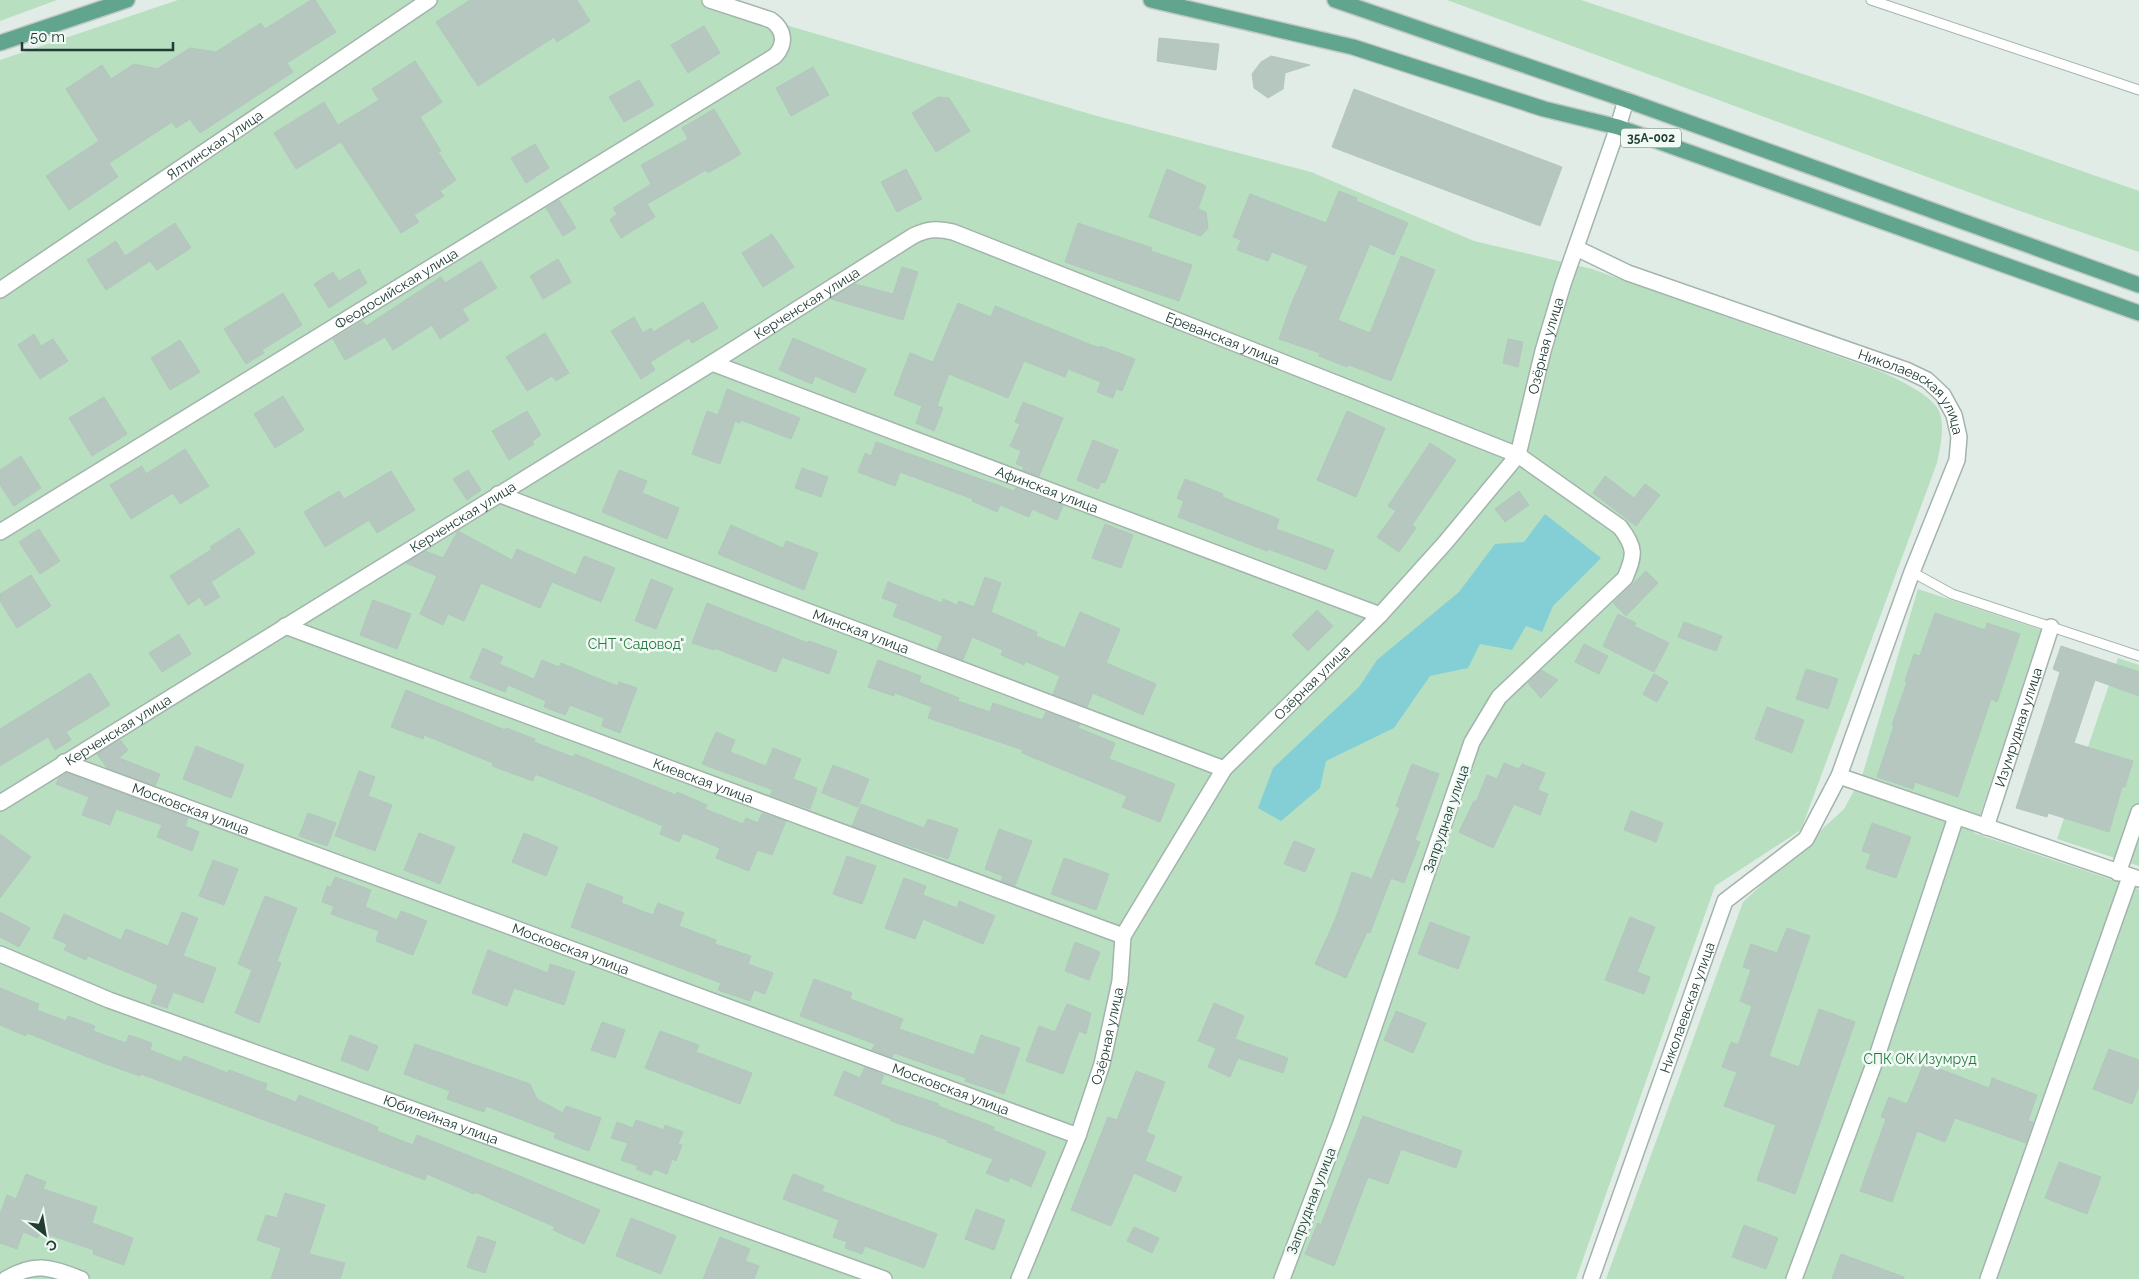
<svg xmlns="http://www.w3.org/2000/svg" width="2139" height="1279" font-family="Raleway,sans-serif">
  <rect width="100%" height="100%" fill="#e1ece6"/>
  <path fill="#b8dfc0" d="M0,0h57l-57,21z
    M178,0h522l397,116 214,56 163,69 118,28 290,103c17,8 46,21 56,37 8,13 2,40 -1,54l-136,367 -86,56 -139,393h-1576v-1219z
    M1447,0h134l279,93 279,98v61l-122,-42z
    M1918,589l124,41 -68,203 165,56v390h-533l137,-377 101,-93 18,-33z
    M2118,658l21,7v201l-82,-27z"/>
  <path fill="#84cfd6" d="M1545,514l56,44 -48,48 -11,26 -16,-6 -14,24 -32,-6 -12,24 -38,8 -36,52 -68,33 -6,27 -39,33 -23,-13 15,-40 86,-81 18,-27 82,-68 36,-48 29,-2z"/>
  <path fill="#b6c7bf" stroke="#b2c7bd" d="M311,0h4l21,32 -49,31 6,9 -93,61 -10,-14 -14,9 -4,-6 -63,41 9,14 -49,33 -23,-34 53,-35 -33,-52 36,-24 9,14 23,-15 23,5 33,-21 26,4 45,-29 4,6z
    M470,0h107l13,21 -33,21 -3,-5 -76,49 -42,-64z
    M704,26l16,27 -32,20 -17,-28z
    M1159,38l60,6 -3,26 -59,-9z
    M1271,56l39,9 -25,8 -2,16 -15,9 -14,-10 -2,-14 9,-12z
    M415,61l27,41 -22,15 21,34 -3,1 18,28 -16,11 4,5 -30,19 5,7 -18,11 -60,-91 -45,27 -22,-36 50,-31 14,23 41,-25 -7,-11z
    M813,67l16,28 -38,21 -15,-28z
    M639,80l15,25 -30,17 -15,-25z
    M1354,89l208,78 -22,59 -208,-79z
    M938,97l11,1 21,33 -34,21 -24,-39z
    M714,109l27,45 -33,19 -2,-3 -59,34 8,13 -34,21 -11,-18 7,-6 -4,-6 38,-24 -10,-19 47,-26 -6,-11z
    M535,144l14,24 -23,15 -15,-25z
    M906,169l16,30 -25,13 -16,-30z
    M1167,169l39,17 -8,23 8,3 2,16 -7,8 -52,-19z
    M1339,191l18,7 -1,3 52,22 -14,32 -24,-11 -32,76 32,13 31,-77 34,14 -44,111 -42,-16 -2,2 -28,-11 1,-3 -41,-14 12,-34 17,-39 -36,-14 -4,9 -31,-11 4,-10 -8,-3 17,-43 76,29z
    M559,200l17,28 -13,8 -17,-28z
    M175,223l16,25 -34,22 -7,-9 -44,29 -19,-30 29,-19 9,15z
    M1078,223l74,25 -1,3 41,14 -13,36 -114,-39z
    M772,234l22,33 -31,20 -21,-34z
    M558,259l13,23 -28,17 -13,-23z
    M481,261l16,27 -35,21 7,11 -29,19 -8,-14 -39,25 -8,-13 -40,23 -12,-21 30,-18 3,5 75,-49 4,6z
    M902,267l16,5 -15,48 -72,-21 24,-15 38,10z
    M359,269l8,14 -38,25 -15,-24 19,-12 6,9z
    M283,293l19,32 -40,25 2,3 -18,11 -22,-35z
    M703,302l15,26 -26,15 -3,-5 -39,24 5,8 -14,9 -30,-48 23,-14 9,16 8,-5 2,4z
    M958,303l33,14 4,-11 104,42 1,-2 35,13 -13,32 -6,-2 -3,9 -16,-6 4,-10 -33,-13 -3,8 -41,-16 -16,37 -59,-24 -12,32 6,2 -9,23 -18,-8 6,-17 -28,-11 16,-42 23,9z
    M545,333l24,40 -13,8 -4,-5 -25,15 -21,-34z
    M34,334l7,12 12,-7 15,22 -28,18 -22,-34z
    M793,338l73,31 -11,24 -40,-17 -3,8 -33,-14z
    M1508,339l15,3 -5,25 -15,-4z
    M180,340l20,32 -30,18 -19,-32z
    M727,389l73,29 -9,21 -50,-19 -1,3 -5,-2 -15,43 -28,-10 15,-43 11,4z
    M283,396l21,34 -29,18 -21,-34z
    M104,397l23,37 -35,22 -23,-38z
    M1023,402l40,16 -24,58 -17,-6 2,-3 -8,-3 5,-13 -11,-5 10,-22 -5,-2z
    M527,411l14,24 -9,6 2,3 -25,16 -17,-29z
    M1347,411l38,17 -29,69 -39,-17z
    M1093,440l25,10 -13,33 -4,-1 -3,7 -21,-9z
    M876,442l138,49 2,-3 47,18 -6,14 -25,-11 -3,8 -29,-12 -3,7 -25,-11 1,-2 -73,-27 -5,14 -37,-14 7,-19 6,3z
    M1430,443l26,17 -44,65 4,3 -17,24 -22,-15 19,-26 -8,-5z
    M185,449l24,37 -29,18 -7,-11 -42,26 -21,-34 32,-19 4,8z
    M21,456l20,32 -27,18 -14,-21v-15z
    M802,468l26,9 -7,20 -26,-9z
    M468,470l13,20 -14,10 -14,-21z
    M619,470l28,11 -5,12 37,15 -12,31 -65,-27z
    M391,471l24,39 -38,23 -8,-13 -44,27 -21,-35 35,-21 5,8z
    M1605,476l29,22 11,-14 15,11 -24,31 -43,-33z
    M1185,479l38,15 -1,3 57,22 -3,10 58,21 -8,20 -58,-21 -1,2 -89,-34 6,-16 -7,-3z
    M1519,491l10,14 -24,17 -10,-13z
    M1105,524l28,11 -12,33 -29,-10z
    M731,525l52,23 3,-7 32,12 -14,37 -86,-36z
    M239,528l16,25 -44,29 9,15 -15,9 -5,-9 -12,8 -18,-29 42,-27 -2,-2z
    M39,529l21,32 -20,13 -21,-32z
    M458,531l54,29 5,-11 59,26 8,-19 31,12 -14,34 -49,-20 -12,26 -59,-25 -17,38 -16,-7 -5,11 -23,-11 17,-38 -31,-13 19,-12 18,7z
    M1646,571l12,12 -32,33 -13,-13z
    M31,575l20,31 -34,22 -17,-27v-7z
    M985,577l16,6 -10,29 46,20 -1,4 29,12 15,-36 40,17 -14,34 50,21 -13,31 -50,-22 -6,14 -34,-13 7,-18 -35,-15 -1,4 -23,-10 2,-5 -31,-13 -9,23 -26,-10 6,-14 -50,-20 5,-12 -16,-6 6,-16 54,21 1,-4 14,6 2,-4 15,6z
    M651,579l22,9 -17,41 -21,-8z
    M373,600l38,14 -14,35 -37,-14z
    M707,603l101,40 1,-2 28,10 -8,23 -47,-17 -6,15 -62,-24v2l-22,-7z
    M1317,610l16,16 -25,25 -16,-16z
    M1935,613l50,17 2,-7 33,11 -23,68 -6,-3 -33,98 -43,-15 -2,7 -36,-12 17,-51 -2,-1 15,-43 -2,-1 9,-27 6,2z
    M1618,614l18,9 -2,3 35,17 -15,29 -51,-26z
    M1684,622l38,14 -6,15 -38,-14z
    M179,634l12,20 -29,18 -13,-19z
    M1584,644l24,12 -9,18 -24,-12z
    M2061,646l78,26v24l-44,-16 -21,63 59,18 -8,26h-3l-13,45 -61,-19 -1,4 -31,-9 41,-126 3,-10 -7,-3z
    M483,648l20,9 -4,7 35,15 8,-19 17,7 2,-4 56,23 2,-4 18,6 -17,45 -18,-7 2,-8 -34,-13 -5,10 -21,-8 2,-6 -38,-16 -3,7 -35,-14z
    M878,660l43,16 -2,6 40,16 -1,3 32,11 3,-9 49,17 4,-8 34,12 -2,4 37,15 -6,16 66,25 -15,38 -38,-15 5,-11 -105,-43 1,-3 -95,-32 4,-11 -37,-14 -1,3 -26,-9z
    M1806,669l32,10 -10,30 -32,-10z
    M1541,670l17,10 -17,18 -13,-15z
    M90,673l20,32 -44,27 5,8 -16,10 -7,-13 -48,29v-37z
    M1654,674l14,8 -11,20 -14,-8z
    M406,690l99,40 1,-2 29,11 -1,3 39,15 2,-3 101,41 1,-3 30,13 -2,4 38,15 3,-6 12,5 4,-10 24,8 -14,34 -15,-5 -8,21 -33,-13 4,-10 -37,-15 -4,9 -19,-8 3,-8 -79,-33 -49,-19 -2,7 -41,-15 1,-3 -69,-28 -1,4 -32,-12z
    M1767,707l37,13 -12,33 -37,-14z
    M716,732l19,8 -5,12 36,14 7,-18 28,11 -8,20 24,9 -7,21 -40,-14 3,-5 -71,-26z
    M120,740l8,10 -9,8 41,16 -5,12 -48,-18 -10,-14z
    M196,746l48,19 -13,33 -48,-19z
    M1504,763l15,6 3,-5 23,9 -7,17 10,4 -8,21 -26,-11 -21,44 -34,-16 15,-31 2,1 11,-27 10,4z
    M1412,764l27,10 -24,66 5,2 -16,41 -13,-5 -21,55 -3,-1 -21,46 -31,-14 20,-44 17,-48 20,7 28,-71 -4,-2z
    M833,765l36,14 -11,28 -36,-14z
    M359,771l16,6 -7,19 24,9 -17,46 -40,-15z
    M67,773l121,45 -3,8 14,6 -7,19 -35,-14 5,-12 -46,-16 -6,16 -28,-10 7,-18 -33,-13 3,-6z
    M861,804l63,24 4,-9 30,10 -10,30 -96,-33z
    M1631,811l32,12 -7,19 -32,-12z
    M308,813l28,10 -9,23 -28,-10z
    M1872,823l39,14 -15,41 -30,-10 5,-14 -9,-3z
    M999,829l33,12 -17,45 -14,-5 2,-5 -18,-7z
    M419,833l36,14 -15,37 -36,-14z
    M524,833l34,14 -12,29 -34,-14z
    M0,834l31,23 -31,41z
    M1294,841l21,8 -10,23 -21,-8z
    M847,856l29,10 -14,38 -29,-10z
    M1064,858l45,16 -13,36 -45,-16z
    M213,860l25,9 -14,36 -25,-9z
    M335,877l36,13 -6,17 32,13 4,-9 26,10 -14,34 -37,-14 3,-10 -48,-17 3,-8 -12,-4 5,-16 4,1z
    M904,878l22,8 -3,9 34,13 2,-7 36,15 -12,28 -60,-25 -8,20 -30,-11z
    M587,883l36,14 -2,6 32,12 5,-12 26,10 -5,13 37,14 -1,4 36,12 -3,8 25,9 -8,21 -11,-4 -4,11 -32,-11 3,-7 -150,-56z
    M265,896l32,12 -20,53 4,2 -22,60 -24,-10 17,-43 -14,-6z
    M0,912l30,16 -11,19 -19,-10z
    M182,912l16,6 -15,38 33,12 -13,35 -30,-11 -6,16 -16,-5 7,-18 -70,-29 -2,4 -22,-10 3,-6 -14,-6 11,-24 57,26 5,-11 42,17z
    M1630,917l25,10 -18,45 13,5 -6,17 -39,-14z
    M1430,922l40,15 -12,32 -40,-15z
    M1787,928l23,8 -41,120 30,11 20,-58 36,13 -60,172 -38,-14 19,-55 -52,-19 13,-34 -15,-5 9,-25 7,3 14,-39 -12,-5 11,-31 -8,-3 8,-23 26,9z
    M1075,942l25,10 -11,28 -24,-9z
    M488,950l60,23 2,-9 25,8 -11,33 -50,-17 -7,18 -35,-13z
    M814,979l38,14 -2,6 53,20 -4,10 75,26 7,-20 39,13 -16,46 -39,-13 1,-3 -72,-25 -2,4 -20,-7 3,-6 -75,-28z
    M0,988l39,16 -2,6 29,11 2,-5 27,10 -2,5 33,12 3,-8 23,8 -2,7 31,12 3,-6 44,17 1,-3 38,14 -2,6 31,12 3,-7 79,32 -1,4 36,14 4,-10 93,37 90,38 -16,34 -31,-14 2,-3 -80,-35 -1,2 -47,-20 -2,6 -284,-106 -1,2 -37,-13 -76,-30 -1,3 -26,-11z
    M1214,1003l30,13 -9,23 53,19 -5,15 -45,-15 -8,19 -22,-10 8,-19 -18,-7z
    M1067,1004l24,9 -5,21 -7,-3 -16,43 -37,-13 13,-35 16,6z
    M1396,1011l30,12 -13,30 -29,-13z
    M602,1022l23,8 -10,28 -24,-8z
    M660,1031l39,14 -3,7 56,21 -12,31 -95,-36z
    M350,1035l28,11 -10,25 -27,-11z
    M415,1044l115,40 7,15 26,14 3,-7 35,12 -12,33 -35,-13 2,-5 -70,-27 -2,6 -37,-13 3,-8 -46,-17z
    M2109,1049l30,11v26l-7,18 -39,-15z
    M1924,1063l65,25 3,-10 45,17 -9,26 5,1 -7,21 -71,-25 -10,24 -28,-11 -25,71 -32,-11 26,-72 -5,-2 8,-20 18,7z
    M865,1067l19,8 -4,9 59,20 -1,2 56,21 -1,3 53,22 -15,35 -21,-10 -2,5 -22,-9 7,-14 -46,-17 1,-2 -57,-19v-2l-57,-24 10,-24 16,7z
    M1136,1071l29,11 -19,50 9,4 -10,25 37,16 -7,15 -41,-19 -23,53 -40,-16 37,-93 9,3z
    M1363,1116l99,35 -6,17 -55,-19 -13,35 -20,-7 -34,89 -29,-12 13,-31 3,2z
    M636,1120l28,10 1,-5 18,7 -5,12 4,1 -6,16 -4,-2 -5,15 -13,-5 -3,6 -15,-6 2,-3 -17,-6 7,-17 -17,-5 6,-16 16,6z
    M2059,1162l42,15 -14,37 -42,-16z
    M26,1174l20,8 -3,7 54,18 -5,16 41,15 -9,27 -31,-11 1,-4 -53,-18 -3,6 -15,-6 -6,17 -17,-6v-29l7,-19 9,4z
    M793,1174l31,12 -2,5 115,43 -13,34 -59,-22 -3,8 -17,-6 2,-6 -14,-5 6,-17 -56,-21z
    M285,1193l40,12 -16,49 36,9 -5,16h-69l10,-31 -24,-8 9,-25 11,3z
    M976,1209l29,11 -11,30 -29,-11z
    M631,1218l45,18 -15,38 -45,-18z
    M1744,1225l34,13 -12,31 -34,-12z
    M1134,1227l25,11 -7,15 -25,-12z
    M478,1236l18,6 -11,31 -18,-6z
    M720,1237l30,12 -5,12 14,5 -5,13h-51z
    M1841,1254l63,23v2h-72z"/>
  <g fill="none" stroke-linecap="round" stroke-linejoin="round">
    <g stroke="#a3b4ad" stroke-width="11">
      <path id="lane" d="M1871,0l268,90
        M1912,572l40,22 187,62"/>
    </g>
    <g stroke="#a3b4ad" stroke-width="18">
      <g id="street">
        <path id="s1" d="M1576,248l52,25 278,97 21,10 16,15 11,20 5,22 -2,23 -45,112 -73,204 300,103"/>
        <path id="s2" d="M0,290l429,-290"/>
        <path id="s3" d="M712,363l668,252"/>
        <path id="s4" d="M498,494l726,275"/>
        <path id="s5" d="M0,532l775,-476c11,-12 10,-26 -4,-36l-61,-20"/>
        <path id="s6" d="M285,626l838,310"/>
        <path id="s7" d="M64,762l1014,374"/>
        <path id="s8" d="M0,803l712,-440 201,-127c14,-7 25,-8 40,-4l565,223 102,72c16,21 15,28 5,51l-126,119 -27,45 -131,381 -59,156"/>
        <path id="s9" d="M1986,827l65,-200"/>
        <path d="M2118,873l21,-61"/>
        <path id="s10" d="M0,954l109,46 775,279"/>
        <path d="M6,1279c30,-18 45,-11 75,0"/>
        <path id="s11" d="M1019,1279l59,-143 24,-72 18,-83 3,-45 101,-167 156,-154 65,-72 73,-88 25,-104 20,-67 55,-157 8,-27"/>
        <path id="s12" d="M1591,1279l134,-378 81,-62 33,-63"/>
        <path d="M1794,1279l83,-223 79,-239"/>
        <path d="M1988,1279l142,-402"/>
      </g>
    </g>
    <g stroke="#c1c9c6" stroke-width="18">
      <path id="primary" d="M1151,0l202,47 191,62 74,18 521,186
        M1335,0l291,100 513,185
        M0,43l127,-43"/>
    </g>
    <use href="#lane" stroke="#fff" stroke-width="9"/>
    <use href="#street" stroke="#fff" stroke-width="15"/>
    <use href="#primary" stroke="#62a58f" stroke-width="15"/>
  </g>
  <g text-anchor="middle" stroke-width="5" stroke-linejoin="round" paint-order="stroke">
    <rect fill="#f1f9f4" stroke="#5f766e" stroke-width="1" x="1621" y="128.5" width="60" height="19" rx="4"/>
    <g font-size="12" font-weight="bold" fill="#203e34">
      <text x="1651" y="142">35А-002</text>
    </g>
    <g font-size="14" fill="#203e34" stroke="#f1f9f4">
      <text dy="5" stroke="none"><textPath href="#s2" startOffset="259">Ялтинская улица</textPath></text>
      <text dy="5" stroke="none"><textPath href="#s5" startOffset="465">Феодосийская улица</textPath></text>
      <text dy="5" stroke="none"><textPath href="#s8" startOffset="949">Керченская улица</textPath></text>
      <text dy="5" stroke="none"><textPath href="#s8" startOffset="1406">Ереванская улица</textPath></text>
      <text dy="5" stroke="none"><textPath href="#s11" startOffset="1099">Озёрная улица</textPath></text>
      <text dy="5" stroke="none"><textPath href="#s1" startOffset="371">Николаевская улица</textPath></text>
      <text dy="5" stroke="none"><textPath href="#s3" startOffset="358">Афинская улица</textPath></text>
      <text dy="5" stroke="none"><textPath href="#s8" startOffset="544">Керченская улица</textPath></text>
      <text dy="5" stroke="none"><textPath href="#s4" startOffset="388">Минская улица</textPath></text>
      <text dy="5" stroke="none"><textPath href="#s11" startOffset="679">Озёрная улица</textPath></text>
      <text dy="5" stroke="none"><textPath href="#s9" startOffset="105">Изумрудная улица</textPath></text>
      <text dy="5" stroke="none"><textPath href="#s8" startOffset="139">Керченская улица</textPath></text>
      <text dy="5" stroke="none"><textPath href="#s6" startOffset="446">Киевская улица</textPath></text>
      <text dy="5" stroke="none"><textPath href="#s7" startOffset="135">Московская улица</textPath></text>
      <text transform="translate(1446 819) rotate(-71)" y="5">Запрудная улица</text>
      <text dy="5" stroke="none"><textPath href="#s7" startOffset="540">Московская улица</textPath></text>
      <text dy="5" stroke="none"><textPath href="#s12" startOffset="288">Николаевская улица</textPath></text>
      <text dy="5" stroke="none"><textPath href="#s11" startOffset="259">Озёрная улица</textPath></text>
      <text dy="5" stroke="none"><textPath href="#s7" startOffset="945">Московская улица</textPath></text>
      <text dy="5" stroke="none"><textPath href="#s10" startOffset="471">Юбилейная улица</textPath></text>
      <text transform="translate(1311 1201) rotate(-69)" y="5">Запрудная улица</text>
    </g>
    <g font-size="14" fill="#277840" stroke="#f1f9f4">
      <text x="636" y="649">СНТ "Садовод"</text>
      <text x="1920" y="1064">СПК ОК Изумруд</text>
    </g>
  </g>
  <g transform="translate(45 1234) rotate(149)" stroke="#f1f9f4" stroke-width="4" paint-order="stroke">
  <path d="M0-4L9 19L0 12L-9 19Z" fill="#203e34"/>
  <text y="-8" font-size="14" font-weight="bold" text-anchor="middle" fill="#203e34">С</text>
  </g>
  <path d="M22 42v8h151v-8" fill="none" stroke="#203e34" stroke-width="2.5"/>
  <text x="30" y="42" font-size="15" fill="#203e34" stroke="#f1f9f4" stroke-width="4" paint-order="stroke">50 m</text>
</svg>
